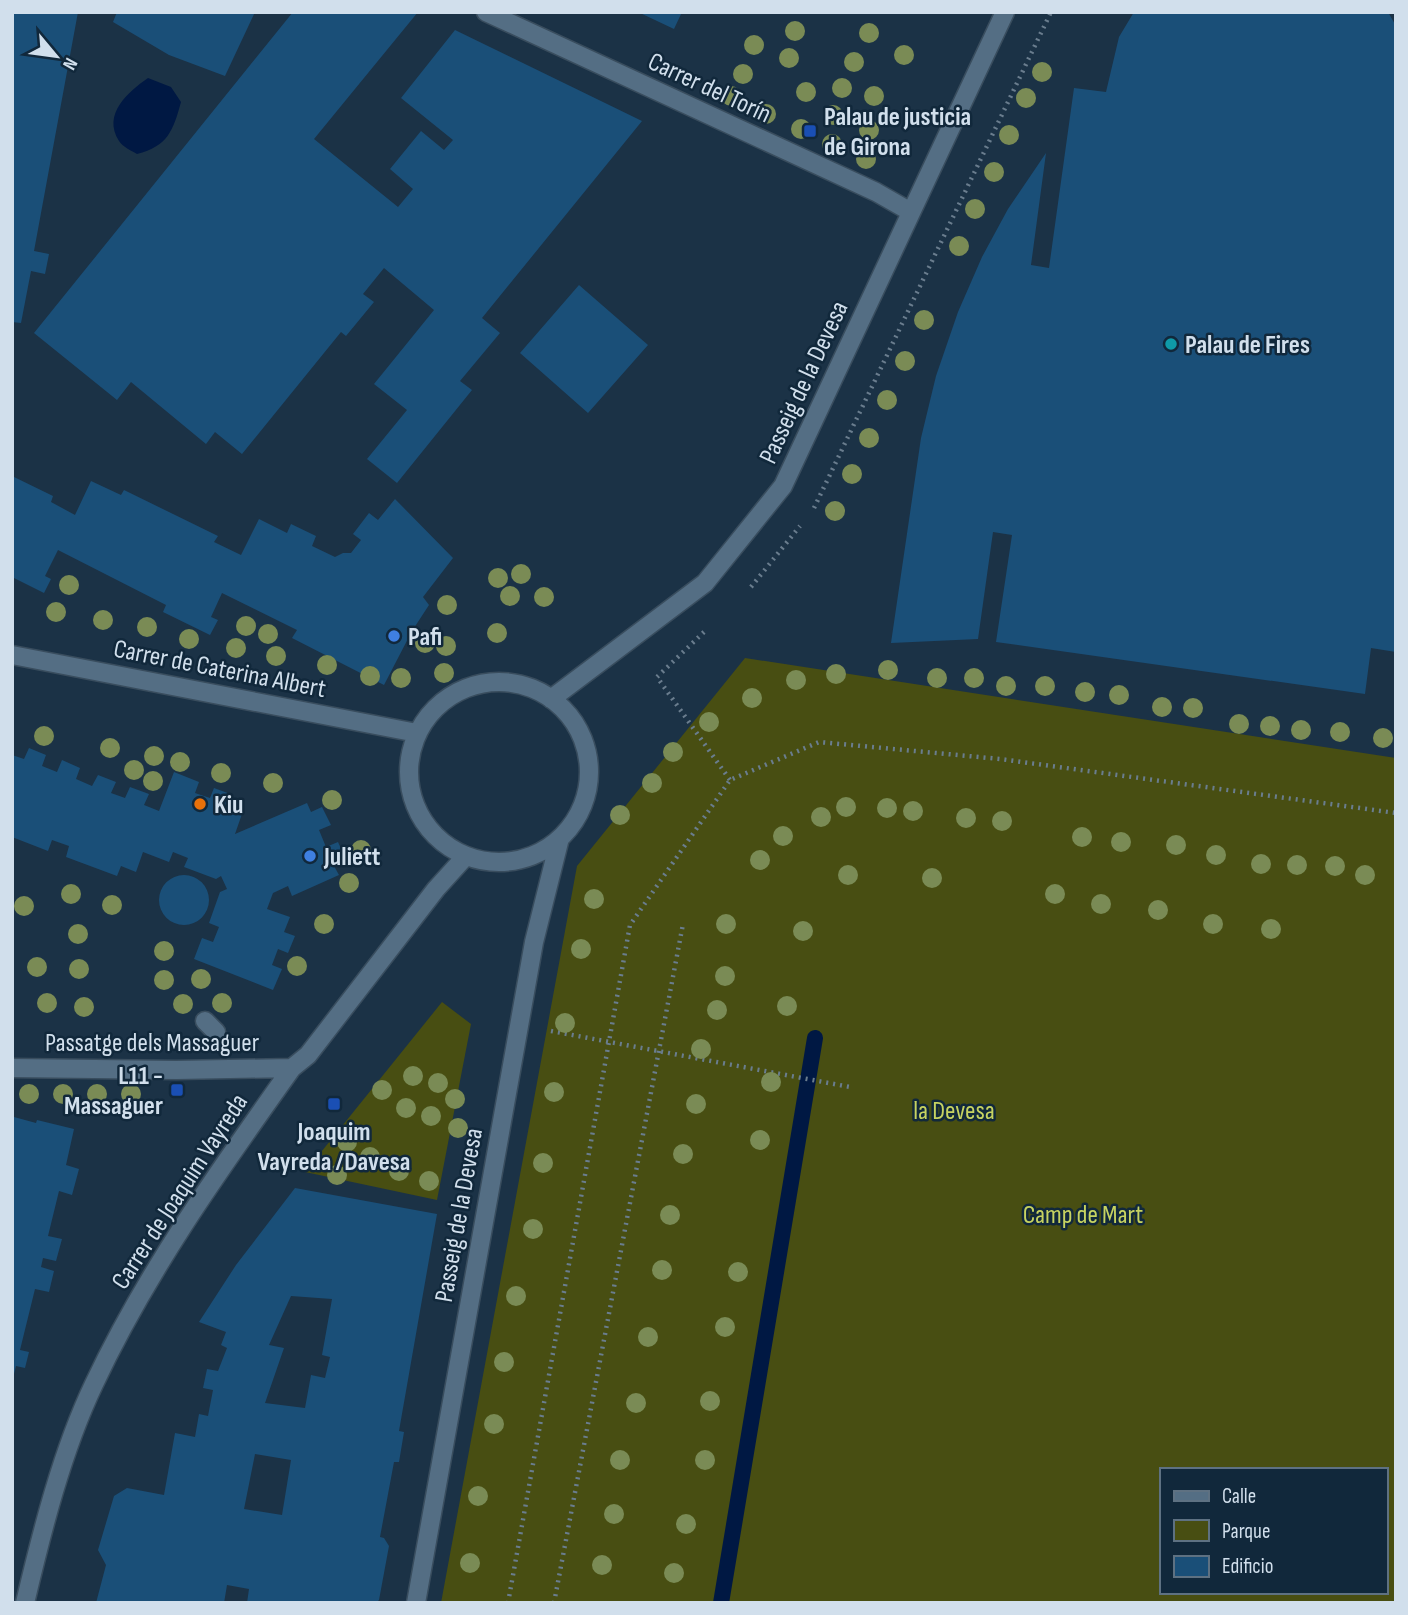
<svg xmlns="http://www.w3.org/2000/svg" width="1408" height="1615" font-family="'Sofia Sans Condensed',sans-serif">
  <rect width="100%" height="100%" fill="#1b3246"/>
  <path fill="#484e12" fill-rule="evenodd" d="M745,658l651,100v845h-955l136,-737zM1161,1470h224v122h-224z
    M442,1002l29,22 -34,176 -132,-28z"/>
  <path fill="#001843" d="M148,78l23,9 10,15c-8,29 -13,44 -44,52 -5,-3 -14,-7 -18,-13 -17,-27 9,-49 29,-63z"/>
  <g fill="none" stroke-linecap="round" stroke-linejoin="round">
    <path stroke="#001843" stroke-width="16" d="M721,1603l94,-565"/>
  </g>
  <path fill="#1a4f78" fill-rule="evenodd" d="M12,12h66l-44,239 15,3 -4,20 -14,-3 -10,52 -9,-1z
    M117,12h138l-30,64 -56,-21 -56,-33z
    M293,12h125l-104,127 84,68 15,-18 -23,-20 31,-38 23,19 9,-10 -52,-42 54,-68 187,91 -160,197 18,15 -40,48 12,9 -75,93 -30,-24 40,-49 -33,-26 60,-74 -50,-42 -21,26 11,8 -28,34 -5,-4 -99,122 -27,-22 -9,12 -75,-62 -14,18 -83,-67z
    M638,12h44l-8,17z
    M1134,12h254l8,14v626l-25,-4 -6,46 -369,-52 16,-107 -19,-3 -15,107 -87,4 30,-205 15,-62 22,-64 24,-55 26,-48 38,-56 -15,112 18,3 25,-180 32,4 13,-55z
    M579,285l69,60 -60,68 -68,-60z
    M12,476l41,20 -2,6 24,13 16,-34 30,14 3,-5 94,46 -4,6 27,13 18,-36 28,14 4,-9 25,12 -4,10 23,11 8,-4h8l10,-13 -8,-6 16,-21 9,7 17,-21 58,59 -30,39 6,8 -17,26 -28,54 -92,-47 5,-8 -75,-37 -11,24 7,3 -8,15 -47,-23 3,-7 -108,-55 -13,26 6,3 -7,14 -32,-16z
    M29,748l17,7 -4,11 15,6 5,-12 18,8 -4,11 16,7 6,-11 18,7 -5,11 14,5 5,-11 19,7 -5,11 15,6 15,-39 25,10 -4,11 15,5 4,-10 19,7 -4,10 14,6 -8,23 72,-31 4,9 11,-5 9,18 -12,5 7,17 12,-5 8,18 -12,6 5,9 -47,21 -4,-10 -15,7 -6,16 23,8 -6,15 11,4 -7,17 -10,-4 -6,16 10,4 -9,21 -79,-31 8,-21 11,4 6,-15 -10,-4 11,-31 7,-3 -6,-13 -5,3 -32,-12 4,-9 -15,-6 -4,10 -26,-10 -7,20 -15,-6 -4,10 -51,-19 3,-11 -17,-6 -4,11 -36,-14v-82l12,4z
    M159 900a25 25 0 1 1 50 0a25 25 0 1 1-50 0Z
    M14,1117l22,6 1,-3 37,9 -8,36 13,4 -7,26 -13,-4 -11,45 14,3 -6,22 -13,-3 -2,9 13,4 -5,21 -14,-3 -15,61 9,2 -4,16 -9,-2 -3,12 -1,-252z
    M295,1188l142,26 -38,217 5,1 -5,30h-5l-14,75 4,1 5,8 -10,54 -3,3h-129l2,-14 -22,-4 -3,18h-128l10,-38 -8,-15 16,-54 13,-8 37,7 11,-62 20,4 4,-23 9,2 5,-26 -10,-2 4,-19 11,2 9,-23 -6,-3 5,-13 -27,-10 37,-57zM291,1296l41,3 -10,56 8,2 -5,21 -14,-3 -6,33 -40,-5 19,-55 -15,-3zM255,1454l36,6 -9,55 -38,-6z"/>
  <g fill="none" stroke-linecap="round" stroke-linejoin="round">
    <g stroke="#394d5e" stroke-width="21">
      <path id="minor" d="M486,12l390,180 35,20
        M12,655l405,78
        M409 772a90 90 0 1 1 180 0a90 90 0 1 1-180 0Z
        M551,699l154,-116 78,-97 222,-474
        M205,1021l11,11
        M12,1068l164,2 116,-2
        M25,1603c17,-72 37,-152 69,-219 53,-113 126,-215 198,-316l16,-13 128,-166 29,-32
        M416,1603l118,-661 26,-104"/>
    </g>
    <path stroke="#6a7d8e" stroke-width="4.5" stroke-dasharray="2 5" stroke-linecap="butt" d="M814,508l237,-496
      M751,587l49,-61
      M704,632l-47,45 73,103
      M551,1031l299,56
      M508,1603l122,-678 100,-145 89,-38 181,17 396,54
      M554,1603l129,-679"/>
    <use href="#minor" stroke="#546e84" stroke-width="18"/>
  </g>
  <g fill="#7a8b55">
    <circle cx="795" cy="31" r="10"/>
    <circle cx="869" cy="33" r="10"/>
    <circle cx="754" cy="45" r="10"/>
    <circle cx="904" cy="55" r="10"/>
    <circle cx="789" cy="58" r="10"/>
    <circle cx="854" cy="62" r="10"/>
    <circle cx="1042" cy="72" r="10"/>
    <circle cx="743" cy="74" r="10"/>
    <circle cx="842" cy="88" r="10"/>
    <circle cx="806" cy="92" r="10"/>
    <circle cx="731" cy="96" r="10"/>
    <circle cx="874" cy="96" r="10"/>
    <circle cx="1026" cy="98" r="10"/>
    <circle cx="766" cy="114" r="10"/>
    <circle cx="833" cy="115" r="10"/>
    <circle cx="801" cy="129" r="10"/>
    <circle cx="869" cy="130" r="10"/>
    <circle cx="1009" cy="135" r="10"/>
    <circle cx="832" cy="144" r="10"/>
    <circle cx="866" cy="159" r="10"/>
    <circle cx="994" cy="172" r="10"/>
    <circle cx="975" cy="209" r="10"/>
    <circle cx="959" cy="246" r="10"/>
    <circle cx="924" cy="320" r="10"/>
    <circle cx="905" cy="361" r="10"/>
    <circle cx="887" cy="400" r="10"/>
    <circle cx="869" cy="438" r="10"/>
    <circle cx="852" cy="474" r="10"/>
    <circle cx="835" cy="511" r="10"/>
    <circle cx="521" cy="574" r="10"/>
    <circle cx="498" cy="578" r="10"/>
    <circle cx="69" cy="585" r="10"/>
    <circle cx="510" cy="596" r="10"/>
    <circle cx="544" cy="597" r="10"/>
    <circle cx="447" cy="605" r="10"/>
    <circle cx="56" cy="612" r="10"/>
    <circle cx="103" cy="620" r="10"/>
    <circle cx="246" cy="626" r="10"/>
    <circle cx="147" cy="627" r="10"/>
    <circle cx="497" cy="633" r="10"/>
    <circle cx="268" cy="634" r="10"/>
    <circle cx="189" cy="639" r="10"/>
    <circle cx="425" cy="643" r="10"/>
    <circle cx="446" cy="646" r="10"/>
    <circle cx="236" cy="648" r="10"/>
    <circle cx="276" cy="656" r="10"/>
    <circle cx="327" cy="665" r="10"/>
    <circle cx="888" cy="670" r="10"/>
    <circle cx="444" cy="673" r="10"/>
    <circle cx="836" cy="674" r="10"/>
    <circle cx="370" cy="676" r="10"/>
    <circle cx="401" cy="678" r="10"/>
    <circle cx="937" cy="678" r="10"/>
    <circle cx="974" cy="678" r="10"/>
    <circle cx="796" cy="680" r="10"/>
    <circle cx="1006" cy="686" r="10"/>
    <circle cx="1045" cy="686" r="10"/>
    <circle cx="1085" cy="692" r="10"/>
    <circle cx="1119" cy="695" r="10"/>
    <circle cx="752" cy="698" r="10"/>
    <circle cx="1162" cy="707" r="10"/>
    <circle cx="1193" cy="708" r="10"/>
    <circle cx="709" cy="722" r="10"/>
    <circle cx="1239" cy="724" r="10"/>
    <circle cx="1270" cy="726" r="10"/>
    <circle cx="1301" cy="730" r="10"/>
    <circle cx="1340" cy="732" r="10"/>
    <circle cx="44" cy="736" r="10"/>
    <circle cx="1383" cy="738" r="10"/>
    <circle cx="110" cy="748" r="10"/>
    <circle cx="673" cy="752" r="10"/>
    <circle cx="154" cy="756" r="10"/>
    <circle cx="180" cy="762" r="10"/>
    <circle cx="134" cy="770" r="10"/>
    <circle cx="221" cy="773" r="10"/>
    <circle cx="153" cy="781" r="10"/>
    <circle cx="273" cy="783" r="10"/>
    <circle cx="652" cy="783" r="10"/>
    <circle cx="332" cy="800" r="10"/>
    <circle cx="846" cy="807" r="10"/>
    <circle cx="887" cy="808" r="10"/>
    <circle cx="913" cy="811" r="10"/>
    <circle cx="620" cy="815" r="10"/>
    <circle cx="821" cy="817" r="10"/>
    <circle cx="966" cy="818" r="10"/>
    <circle cx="1002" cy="821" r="10"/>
    <circle cx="783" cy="836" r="10"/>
    <circle cx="1082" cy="837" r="10"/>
    <circle cx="1121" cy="842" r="10"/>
    <circle cx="1176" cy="845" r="10"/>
    <circle cx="361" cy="850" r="10"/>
    <circle cx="1216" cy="855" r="10"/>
    <circle cx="760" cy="860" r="10"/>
    <circle cx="1261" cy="864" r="10"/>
    <circle cx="1297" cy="865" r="10"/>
    <circle cx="1335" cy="866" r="10"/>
    <circle cx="848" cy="875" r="10"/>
    <circle cx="1365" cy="875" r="10"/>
    <circle cx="932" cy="878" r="10"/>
    <circle cx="349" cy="883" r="10"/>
    <circle cx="71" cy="894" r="10"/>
    <circle cx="1055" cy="894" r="10"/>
    <circle cx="594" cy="899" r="10"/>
    <circle cx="1101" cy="904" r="10"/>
    <circle cx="112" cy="905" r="10"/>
    <circle cx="24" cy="906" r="10"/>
    <circle cx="1158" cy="910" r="10"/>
    <circle cx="324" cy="924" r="10"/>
    <circle cx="726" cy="924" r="10"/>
    <circle cx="1213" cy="924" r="10"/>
    <circle cx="1271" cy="929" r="10"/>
    <circle cx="803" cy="931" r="10"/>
    <circle cx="78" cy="934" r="10"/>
    <circle cx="581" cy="949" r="10"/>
    <circle cx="164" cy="951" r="10"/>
    <circle cx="297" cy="966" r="10"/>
    <circle cx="37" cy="967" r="10"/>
    <circle cx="79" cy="969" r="10"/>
    <circle cx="725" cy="976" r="10"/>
    <circle cx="201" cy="979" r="10"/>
    <circle cx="164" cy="980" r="10"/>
    <circle cx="47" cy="1003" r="10"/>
    <circle cx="222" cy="1003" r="10"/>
    <circle cx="183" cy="1004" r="10"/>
    <circle cx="787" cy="1006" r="10"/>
    <circle cx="84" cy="1007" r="10"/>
    <circle cx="717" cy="1010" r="10"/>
    <circle cx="565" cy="1023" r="10"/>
    <circle cx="701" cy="1049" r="10"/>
    <circle cx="413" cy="1076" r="10"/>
    <circle cx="771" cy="1082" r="10"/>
    <circle cx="438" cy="1083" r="10"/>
    <circle cx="382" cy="1090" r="10"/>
    <circle cx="554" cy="1092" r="10"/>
    <circle cx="29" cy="1094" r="10"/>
    <circle cx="63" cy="1094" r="10"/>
    <circle cx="97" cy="1094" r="10"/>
    <circle cx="131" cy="1094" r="10"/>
    <circle cx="455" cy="1099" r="10"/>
    <circle cx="696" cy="1104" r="10"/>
    <circle cx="406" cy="1108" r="10"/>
    <circle cx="431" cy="1116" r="10"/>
    <circle cx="458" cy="1128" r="10"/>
    <circle cx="760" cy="1140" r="10"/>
    <circle cx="347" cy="1142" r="10"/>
    <circle cx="683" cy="1154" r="10"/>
    <circle cx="370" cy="1157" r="10"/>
    <circle cx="543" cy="1163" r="10"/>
    <circle cx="399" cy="1171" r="10"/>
    <circle cx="337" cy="1175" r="10"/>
    <circle cx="429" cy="1181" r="10"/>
    <circle cx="670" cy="1215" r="10"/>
    <circle cx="533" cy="1229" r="10"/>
    <circle cx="662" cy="1270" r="10"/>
    <circle cx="738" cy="1272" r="10"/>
    <circle cx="516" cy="1296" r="10"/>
    <circle cx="725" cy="1327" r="10"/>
    <circle cx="648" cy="1337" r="10"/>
    <circle cx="504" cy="1362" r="10"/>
    <circle cx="710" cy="1401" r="10"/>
    <circle cx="636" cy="1403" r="10"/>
    <circle cx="494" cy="1424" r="10"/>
    <circle cx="620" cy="1460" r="10"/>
    <circle cx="705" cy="1460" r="10"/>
    <circle cx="478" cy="1496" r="10"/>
    <circle cx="614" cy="1514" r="10"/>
    <circle cx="686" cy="1524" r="10"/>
    <circle cx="470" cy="1563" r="10"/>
    <circle cx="602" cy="1565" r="10"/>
    <circle cx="674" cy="1573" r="10"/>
  </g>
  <g fill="#1a4fb4" stroke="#11283b" stroke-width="2.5">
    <rect x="803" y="124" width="14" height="14" rx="3.5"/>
    <rect x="170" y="1083" width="14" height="14" rx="3.5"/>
    <rect x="327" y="1097" width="14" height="14" rx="3.5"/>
  </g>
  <circle fill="#0f9aa8" stroke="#11283b" stroke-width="2.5" cx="1171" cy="344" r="7"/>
  <g fill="#3f7fe0" stroke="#11283b" stroke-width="2.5">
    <circle cx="394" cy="636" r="7"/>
    <circle cx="310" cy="856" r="7"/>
  </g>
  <circle fill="#e8710a" stroke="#11283b" stroke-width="2.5" cx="200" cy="804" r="7"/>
  <g text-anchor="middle" stroke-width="5" stroke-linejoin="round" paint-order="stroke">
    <g font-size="26" fill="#d1dfec" stroke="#11283b">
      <text transform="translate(710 87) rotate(25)" y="9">Carrer del Torín</text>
      <text transform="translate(803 382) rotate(-65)" y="9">Passeig de la Devesa</text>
      <text transform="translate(220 668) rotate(11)" y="9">Carrer de Caterina Albert</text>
      <text x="152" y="1051">Passatge dels Massaguer</text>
      <text transform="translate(179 1191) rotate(-57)" y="9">Carrer de Joaquim Vayreda</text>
      <text transform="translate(458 1215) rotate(-80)" y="9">Passeig de la Devesa</text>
    </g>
    <g font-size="26" font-weight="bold" fill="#d1dfec" stroke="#11283b" text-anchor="start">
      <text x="824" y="125">Palau de justicia<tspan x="824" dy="30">de Girona</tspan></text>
      <text x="1185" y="353">Palau de Fires</text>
      <text x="408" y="645">Pafi</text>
      <text x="214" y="813">Kiu</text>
      <text x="324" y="865">Juliett</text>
      <text x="163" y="1084" text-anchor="end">L11 -<tspan x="163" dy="30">Massaguer</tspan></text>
      <text x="334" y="1140" text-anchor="middle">Joaquim<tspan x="334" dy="30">Vayreda /Davesa</tspan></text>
    </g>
    <g font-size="26" fill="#c7d361" stroke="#11283b">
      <text x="954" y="1119">la Devesa</text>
      <text x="1083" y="1223">Camp de Mart</text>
    </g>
  </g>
  <rect width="1408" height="1615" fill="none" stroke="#d1dfec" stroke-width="28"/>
  <rect x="1160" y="1468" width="228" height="126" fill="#11283b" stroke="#5e7182" stroke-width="2"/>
  <rect x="1174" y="1491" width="35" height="10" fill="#546e84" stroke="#5e7182" stroke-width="2"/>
  <text x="1222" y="1503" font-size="21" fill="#d1dfec">Calle</text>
  <rect x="1174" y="1520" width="35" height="21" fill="#484e12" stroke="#5e7182" stroke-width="2"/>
  <text x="1222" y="1538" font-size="21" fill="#d1dfec">Parque</text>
  <rect x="1174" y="1556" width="35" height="21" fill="#1a4f78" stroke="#5e7182" stroke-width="2"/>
  <text x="1222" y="1573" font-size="21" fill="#d1dfec">Edificio</text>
  <g transform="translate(56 56) rotate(119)" stroke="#11283b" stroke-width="5" paint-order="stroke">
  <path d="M0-5L12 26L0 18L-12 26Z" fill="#d1dfec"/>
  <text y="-10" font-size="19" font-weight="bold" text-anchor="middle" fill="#d1dfec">N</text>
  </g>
</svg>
